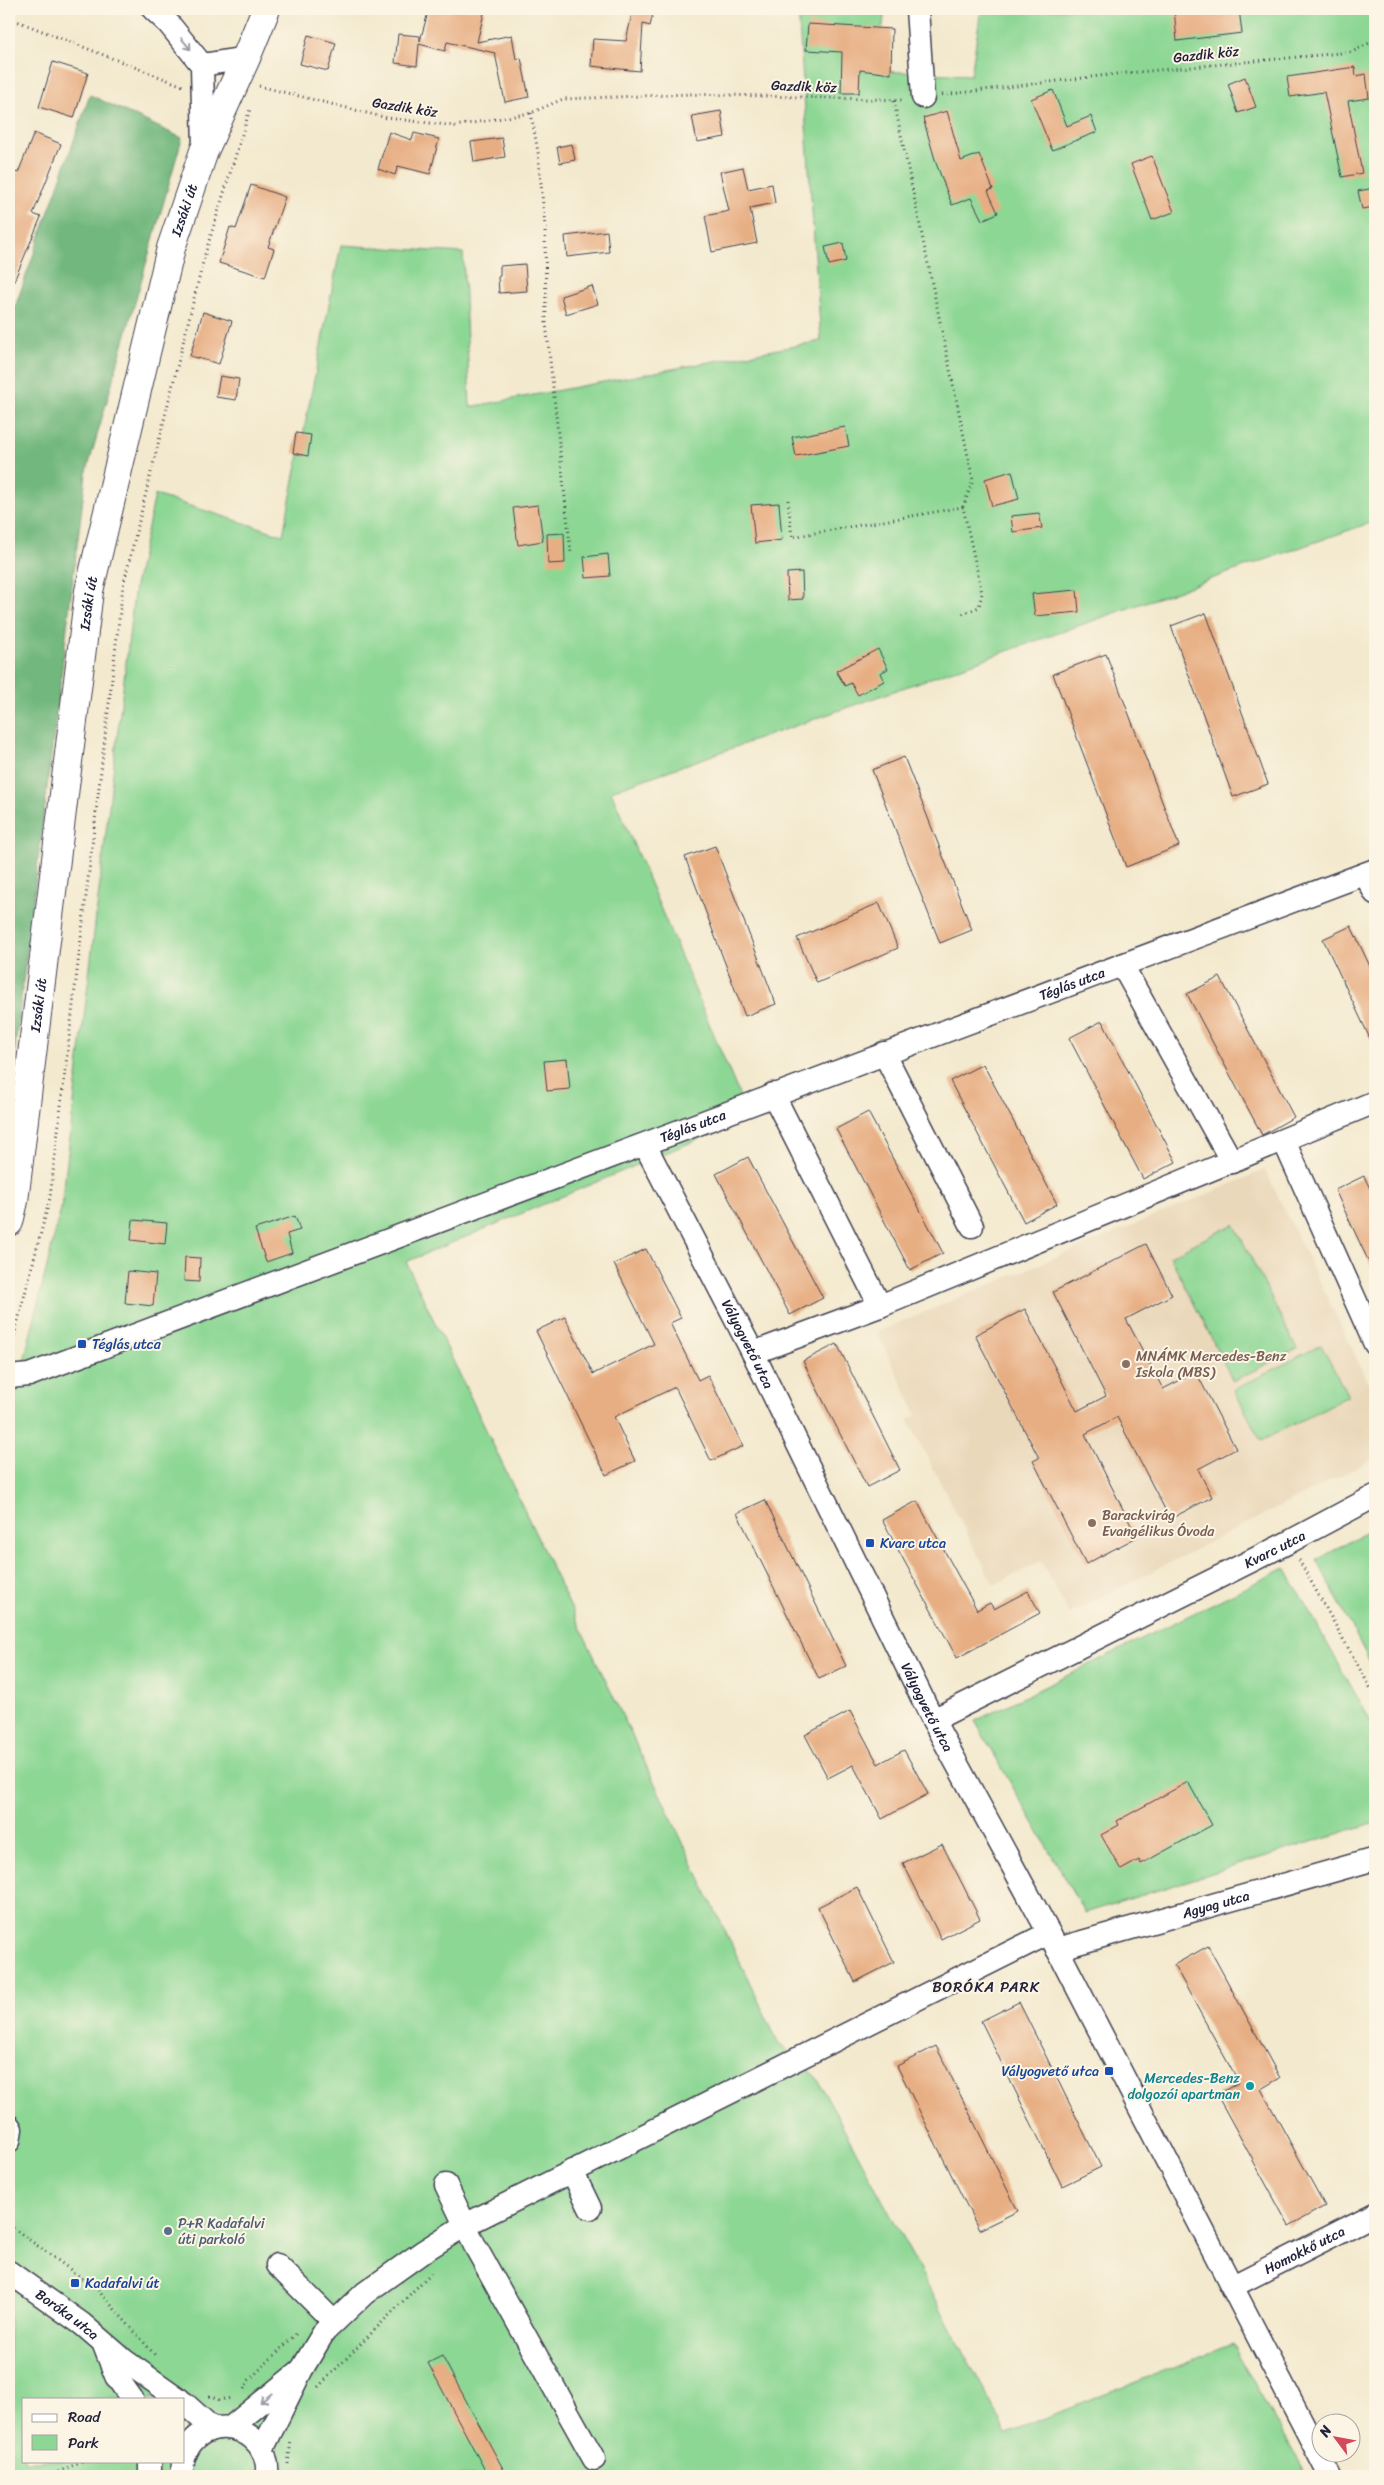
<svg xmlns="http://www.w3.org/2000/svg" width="1384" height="2485" font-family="Sriracha,sans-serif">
  <rect width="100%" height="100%" fill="#fcf5e5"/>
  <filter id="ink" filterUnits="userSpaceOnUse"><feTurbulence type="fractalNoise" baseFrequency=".02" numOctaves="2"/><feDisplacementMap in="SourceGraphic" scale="10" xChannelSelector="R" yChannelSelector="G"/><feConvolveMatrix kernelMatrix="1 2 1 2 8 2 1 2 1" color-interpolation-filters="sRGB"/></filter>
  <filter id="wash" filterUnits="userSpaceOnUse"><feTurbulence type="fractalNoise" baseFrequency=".0096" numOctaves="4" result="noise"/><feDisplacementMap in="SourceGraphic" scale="20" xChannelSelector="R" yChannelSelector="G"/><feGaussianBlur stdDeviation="1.12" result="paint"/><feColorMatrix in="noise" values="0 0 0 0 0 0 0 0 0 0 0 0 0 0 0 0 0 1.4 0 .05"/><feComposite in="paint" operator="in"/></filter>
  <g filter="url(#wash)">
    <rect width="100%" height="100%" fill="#f3e9ce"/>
    <path fill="#ead8ba" d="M1265,1170l110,226v62l-306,156 -28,-53 -47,24 -86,-165 9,-5 -40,-83z"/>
    <path fill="#8dd794" stroke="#587c68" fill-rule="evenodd" d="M798,9h87l-8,62 94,4 10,-66h394v512l-764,270 138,327 -343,144 372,780 39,36 190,355 225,-89 75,132h-1298v-1053l53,-219 73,-618 20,-91 128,40 58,-290 122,8 7,154 351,-66zM24,2399h160v62h-160z
      M1234,1224l63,125 -64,32 -63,-125z
      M1321,1345l27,51 -87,45 -27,-51z
      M1375,1527v145l-58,-112z
      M1285,1568l90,161v93l-290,91 -110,-192z"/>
    <path fill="#72b87e" stroke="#4a6d5c" d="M90,95l92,43 -96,336 -77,621v-771z"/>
    <g id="blocks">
      <path fill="#e7ae83" d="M429,9h56l-8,33 35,-7 4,24 5,-1 8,39 -24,5 -10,-49 -48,-11 -2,9 -26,-7 -2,22 -22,-3 3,-29 22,2v5z
        M633,9h21l-4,17 -7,-2 -3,47 -49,-5 2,-27 33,2z
        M1174,9h65l3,24 -65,8z
        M808,24l84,5 -1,45 -31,-4 -1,23h-18l1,-41 -36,-2z
        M308,35l28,8 -8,28 -28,-7z
        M53,62l35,11 -14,45 -35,-11z
        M1355,67l1,9 10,-2 3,24 -21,3 14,72 -20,4 -18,-85 -34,5 -3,-20z
        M1245,77l11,30 -18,6 -10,-29z
        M1053,90l14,36 24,-10 6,16 -45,18 -21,-51z
        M721,111l4,26 -28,5 -5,-26z
        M947,111l14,50 18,-7 14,35 -5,2 10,22 -16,7 -11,-22 -19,7 -16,-42 -13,-45z
        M389,132l23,8 2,-7 25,6 -9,35 -32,-8 -3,9 -17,-6z
        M34,133l27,11 -28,70 8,3 -32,76v-123l9,3z
        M502,138l3,19 -31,5 -3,-20z
        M572,144l3,16 -15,3 -3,-16z
        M1152,156l22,56 -22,8 -21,-56z
        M743,167l5,22 24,-5 3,19 -25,5 7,35 -45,9 -7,-36 24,-5 -9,-39z
        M251,185l34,12 -17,50 6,2 -9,28 -46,-14 11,-36 6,2z
        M1375,188v19l-13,2 -4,-18z
        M607,231l2,21 -42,5 -2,-21z
        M843,243l3,18 -17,4 -4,-18z
        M525,264l2,27 -28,2 -1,-16 2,-1v-10z
        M592,286l6,18 -32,10 -5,-18z
        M203,312l29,9 -13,43 -29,-8z
        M220,376l19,3 -3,21 -20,-3z
        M845,427l4,19 -53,10 -4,-19z
        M296,433l15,2 -3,21 -15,-3z
        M1012,471l7,28 -27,7 -7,-27z
        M779,503l3,37 -27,3 -4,-38z
        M538,505l5,36 -25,4 -5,-37z
        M1039,513l3,15 -29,4 -2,-16z
        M564,533l1,30 -17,1 -1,-30z
        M608,554l2,22 -24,2 -2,-21z
        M802,572l1,27 -15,1 -1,-27z
        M1077,590l2,22 -44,4 -3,-22z
        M1206,613l62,171 -35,13 -62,-171z
        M878,649l10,20 -8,4 4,8 -26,14 -7,-12 -6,3 -9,-15z
        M1106,654l73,192 -53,21 -73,-193z
        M904,757l68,173 -32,13 -68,-173z
        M715,846l61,158 -31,12 -60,-159z
        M879,903l19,45 -81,35 -20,-45z
        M1351,926l24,51v72l-52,-110z
        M1220,977l74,140 -32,18 -75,-141z
        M1102,1021l74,141 -33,17 -74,-141z
        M567,1059l3,30 -23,2 -3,-30z
        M983,1064l74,140 -33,18 -74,-141z
        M868,1112l75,141 -33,17 -74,-141z
        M748,1157l75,141 -33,17 -74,-141z
        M1364,1176l11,23v76l-40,-85z
        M295,1216l5,14 -13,4 5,19 -26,9 -11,-33z
        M133,1220l34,3 -2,21 -34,-4z
        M1146,1244l26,51 -46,24 37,70 33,-17 40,77 -38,20 14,28 -42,22 -53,-102 -32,17 52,103 -51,27 -53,-103 6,-3 -64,-123 50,-26 52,102 29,-15 -53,-104z
        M646,1249l35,69 -11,5 28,57 10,-5 35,71 -32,15 -36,-74 -61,30 21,44 -29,14 -70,-144 29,-14 28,57 61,-30 -40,-80z
        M185,1257l15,1 -1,24 -15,-1z
        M128,1271l28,3 -3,32 -28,-3z
        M837,1344l63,126 -33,17 -64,-126z
        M765,1500l81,166 -27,13 -82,-166z
        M917,1501l60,109 13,-7 4,6 34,-18 12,22 -83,45 -75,-138z
        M850,1711l28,53 26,-14 24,44 -46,25 -29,-54 -25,13 -23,-43z
        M1188,1782l24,43 -71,39 -2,-4 -18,10 -20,-35 18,-10 -2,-4z
        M942,1844l38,75 -39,20 -38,-76z
        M857,1887l37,75 -39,20 -37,-75z
        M1208,1946l72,132 -19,11 64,117 -36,20 -72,-131 22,-12 -65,-118z
        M1019,2002l82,165 -39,19 -81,-165z
        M936,2046l82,165 -39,19 -82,-164z
        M442,2356l65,120h-19l-60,-113z"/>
    </g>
  </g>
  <g filter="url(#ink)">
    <use href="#blocks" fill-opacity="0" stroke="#414051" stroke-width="1"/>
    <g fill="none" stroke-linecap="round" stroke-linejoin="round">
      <g stroke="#414051" stroke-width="25">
        <g id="minor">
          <path d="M153,9l16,15 33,41 2,84"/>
          <path d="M917,9l6,88"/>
          <path d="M202,65l44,-7"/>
          <path d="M1365,874l10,19"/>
          <path d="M1122,965l110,197"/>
          <path d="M884,1053l88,173"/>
          <path d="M773,1094l107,212"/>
          <path d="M1284,1141l91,203"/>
          <path id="s1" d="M645,1145l108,208 180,367 116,213 281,543"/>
          <path d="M753,1353l127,-47 495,-204"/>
          <path id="s2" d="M9,1377l20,-2 1346,-505"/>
          <path id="s3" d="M933,1720l356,-178 86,-46"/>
          <path id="s4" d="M1057,1949l318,-90"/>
          <path d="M9,2126l2,3 -2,12"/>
          <path d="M572,2171l18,37"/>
          <path d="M446,2185l29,61 119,213"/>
          <path d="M277,2265l57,57"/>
          <path id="s5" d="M9,2272l73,52 43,37 54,38"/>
          <path id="s6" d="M1233,2286l142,-72"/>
          <path d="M104,2345l12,31 16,23"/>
          <path d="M184,2403l29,26"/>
          <path d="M230,2428l70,-57"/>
          <path d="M262,2450l40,-81 22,-37 41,-39 59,-42 41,-26 584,-292"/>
          <path d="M184,2458c15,-50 88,-34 83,18"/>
          <path d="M150,2461v15"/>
          <path d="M182,2476l1,-15"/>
        </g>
      </g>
      <g stroke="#414051" stroke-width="30">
        <g id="major">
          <path id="s7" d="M9,1222l5,-21 75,-610 82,-343 33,-97 42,-93 20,-49"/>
        </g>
      </g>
      <path stroke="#414051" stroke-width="3" stroke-dasharray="1 4" stroke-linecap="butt" d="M9,18l174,68
        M259,86l128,32 68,8 76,-13 32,-14 128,-5 213,6
        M942,95l174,-21 236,-22 23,-12
        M894,101l79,379 -10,27 19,86 -3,14 -17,7
        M531,113l7,39 7,74 1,97 25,230
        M788,500l4,37 171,-30
        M9,1355l41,-157 73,-612 82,-332 45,-145
        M1299,1560l76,136
        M9,2225l88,64 58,66
        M318,2387l113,-114
        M244,2389l4,-8 50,-49
        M209,2396l10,4 13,-2
        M288,2464l3,-24
        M49,2476l34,-15"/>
      <use href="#minor" stroke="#fff" stroke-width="22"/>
      <use href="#major" stroke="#fff" stroke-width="28"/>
    </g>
    <defs><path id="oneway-shaft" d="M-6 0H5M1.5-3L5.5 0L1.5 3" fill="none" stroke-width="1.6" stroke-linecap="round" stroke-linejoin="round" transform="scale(1.25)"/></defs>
    <g stroke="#9c9ca7">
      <use href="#oneway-shaft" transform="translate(186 44) rotate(51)"/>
      <use href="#oneway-shaft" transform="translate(266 2398) rotate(141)"/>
    </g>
  </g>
  <g fill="#1a4fb4" stroke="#fcf5e5" stroke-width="2">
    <rect x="77" y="1339" width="10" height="10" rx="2.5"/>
    <rect x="865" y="1538" width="10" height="10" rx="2.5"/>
    <rect x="1104" y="2066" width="10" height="10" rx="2.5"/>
    <rect x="70" y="2278" width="10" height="10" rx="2.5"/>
  </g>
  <g fill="#8d6e63" stroke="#fcf5e5" stroke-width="2">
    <circle cx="1126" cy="1364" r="5"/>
    <circle cx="1092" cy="1523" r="5"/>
  </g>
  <circle fill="#0f9aa8" stroke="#fcf5e5" stroke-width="2" cx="1250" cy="2086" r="5"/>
  <circle fill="#5c6f8a" stroke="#fcf5e5" stroke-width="2" cx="168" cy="2231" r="5"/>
  <g text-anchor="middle" stroke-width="4" stroke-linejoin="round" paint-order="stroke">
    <g font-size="14" fill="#22223b" stroke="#fcf5e5">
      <text transform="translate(1206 54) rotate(-6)" y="5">Gazdik köz</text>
      <text transform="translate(804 86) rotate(2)" y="5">Gazdik köz</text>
      <text transform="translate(405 107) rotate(9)" y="5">Gazdik köz</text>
      <text dy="5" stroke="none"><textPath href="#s7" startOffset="1029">Izsáki út</textPath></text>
      <text dy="5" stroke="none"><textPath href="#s7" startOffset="624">Izsáki út</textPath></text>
      <text dy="5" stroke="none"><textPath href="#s2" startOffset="1134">Téglás utca</textPath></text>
      <text dy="5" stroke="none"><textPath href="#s7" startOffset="219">Izsáki út</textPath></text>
      <text dy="5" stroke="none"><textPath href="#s2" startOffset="729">Téglás utca</textPath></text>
      <text dy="5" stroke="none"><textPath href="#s1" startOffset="224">Vályogvető utca</textPath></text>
      <text dy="5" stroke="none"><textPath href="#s3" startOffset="382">Kvarc utca</textPath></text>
      <text dy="5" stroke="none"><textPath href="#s1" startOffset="629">Vályogvető utca</textPath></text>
      <text dy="5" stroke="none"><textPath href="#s4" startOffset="165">Agyag utca</textPath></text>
      <text dy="5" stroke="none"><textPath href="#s6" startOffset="80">Homokkő utca</textPath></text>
      <text dy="5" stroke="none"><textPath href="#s5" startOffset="72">Boróka utca</textPath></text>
    </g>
    <g font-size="14" fill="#164399" stroke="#fcf5e5" text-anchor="start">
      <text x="92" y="1349">Téglás utca</text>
      <text x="880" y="1548">Kvarc utca</text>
      <text x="1099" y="2076" text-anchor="end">Vályogvető utca</text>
      <text x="85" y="2288">Kadafalvi út</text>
    </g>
    <g font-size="14" fill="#785e54" stroke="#fcf5e5" text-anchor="start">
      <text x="1136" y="1361">MNÁMK Mercedes-Benz<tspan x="1136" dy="16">Iskola (MBS)</tspan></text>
      <text x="1102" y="1520">Barackvirág<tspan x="1102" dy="16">Evangélikus Óvoda</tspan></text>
    </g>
    <g font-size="14" fill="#0d838f" stroke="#fcf5e5" text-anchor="end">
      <text x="1240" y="2083">Mercedes-Benz<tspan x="1240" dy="16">dolgozói apartman</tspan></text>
    </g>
    <g font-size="14" fill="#4e5e75" stroke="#fcf5e5" text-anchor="start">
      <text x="178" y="2228">P+R Kadafalvi<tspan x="178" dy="16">úti parkoló</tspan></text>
    </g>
    <g font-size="15" letter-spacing="1" fill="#22223b" stroke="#fcf5e5">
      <text x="986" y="1992">BORÓKA PARK</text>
    </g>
  </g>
  <rect width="1384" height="2485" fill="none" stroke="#fcf5e5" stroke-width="30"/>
  <rect x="22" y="2398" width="162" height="65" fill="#fcf5e5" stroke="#a5a1a1"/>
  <rect x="32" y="2414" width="25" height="8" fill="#ffffff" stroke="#a5a1a1"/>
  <text x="68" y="2422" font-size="15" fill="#22223b">Road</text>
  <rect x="32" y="2435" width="25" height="15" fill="#8dd794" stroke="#a5a1a1"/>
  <text x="68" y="2448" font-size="15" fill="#22223b">Park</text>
  <g transform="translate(1336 2438) rotate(302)"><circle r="24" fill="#fcf5e5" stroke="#a5a1a1"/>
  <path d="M0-4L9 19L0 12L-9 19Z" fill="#d1495b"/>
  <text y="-8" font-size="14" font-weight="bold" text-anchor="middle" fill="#22223b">N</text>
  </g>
</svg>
